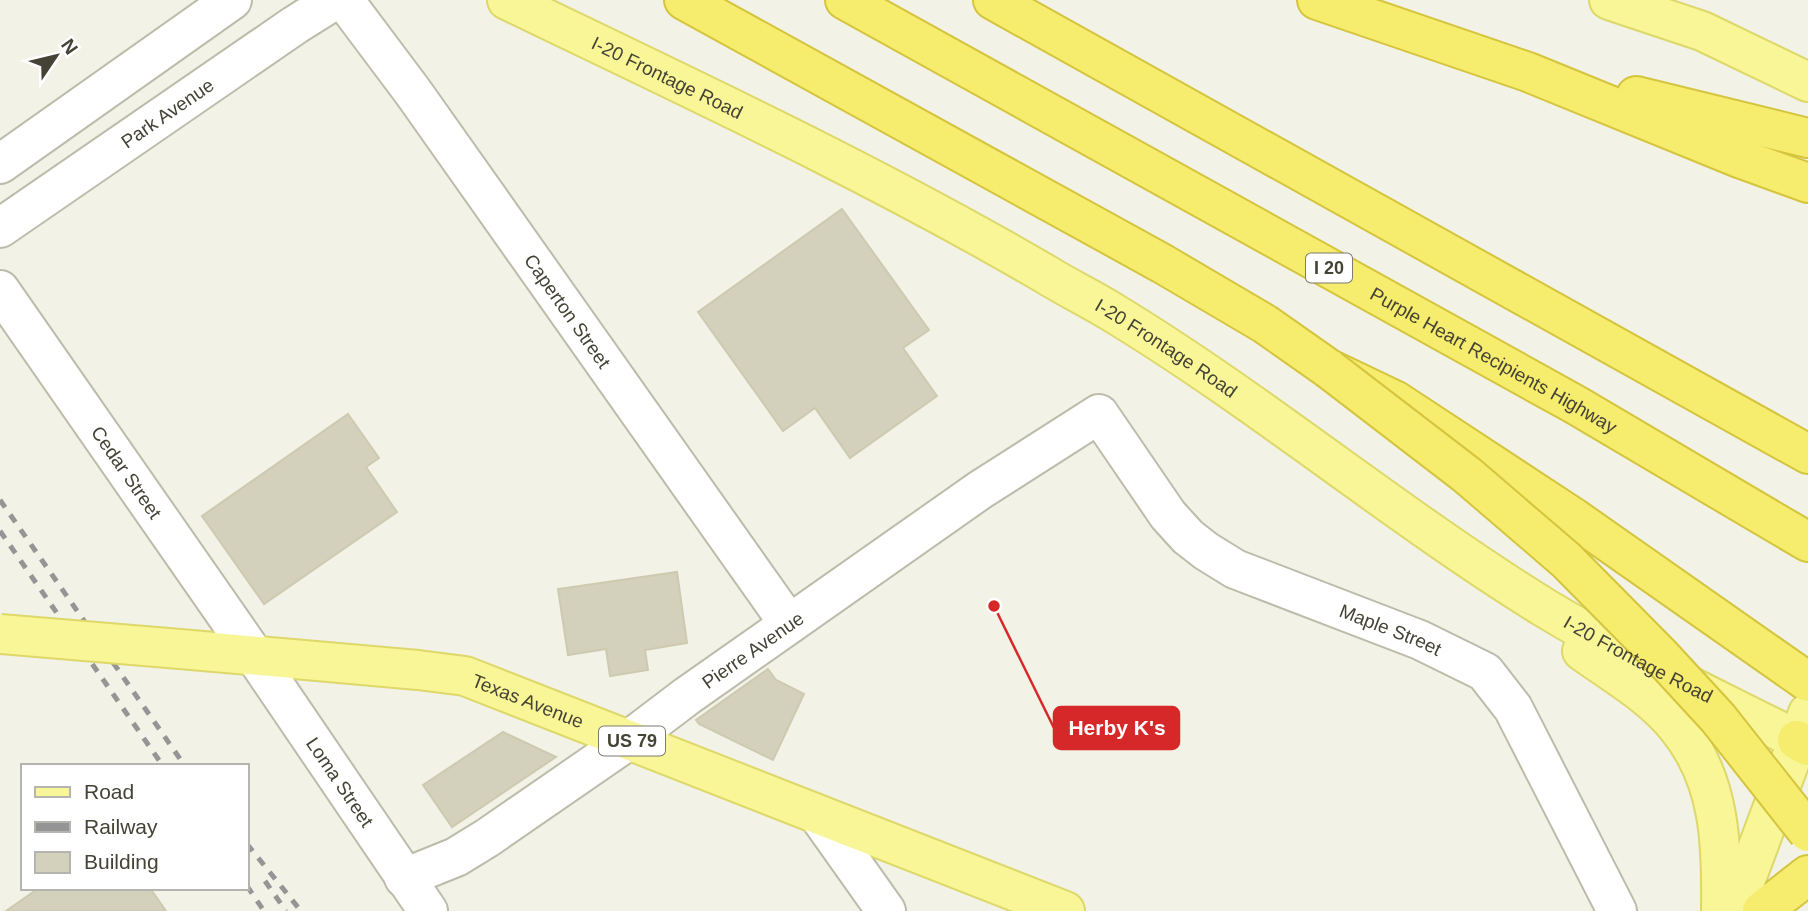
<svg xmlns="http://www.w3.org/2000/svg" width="1808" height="911" font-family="Helvetica,sans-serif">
  <rect width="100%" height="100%" fill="#f2f2e6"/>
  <path fill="#d3d0bc" stroke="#cecab0" stroke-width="2" d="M842,209l87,121 -26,18 34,48 -87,62 -35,-50 -32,23 -85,-119z
    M348,414l31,44 -13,9 31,45 -133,92 -62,-88z
    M677,572l10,71 -42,7 3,20 -38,6 -4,-27 -38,6 -10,-66z
    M768,669l8,11 28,14 -31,66 -74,-36 -3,-4z
    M503,732l53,25 -104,70 -29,-42z
    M39,888h111l16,23h-160z"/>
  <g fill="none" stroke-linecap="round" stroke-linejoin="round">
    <g stroke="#bdbba9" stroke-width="42">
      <g id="minor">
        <path id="s1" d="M344,0l69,92 376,532"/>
        <path d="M0,164l232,-164"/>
        <path id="s2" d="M0,228l295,-203 40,-25"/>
        <path id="s3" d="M0,290l254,365 174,256"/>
        <path d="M818,815l68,96"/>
        <path id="s4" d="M404,878l52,-21 31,-19 142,-98 58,-44 293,-206 119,-76 69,101 20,22 18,14 29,18 185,71 65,32 28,36 104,203"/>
      </g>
    </g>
    <g stroke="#ddd869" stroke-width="42">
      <g id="major">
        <path id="s5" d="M507,0c182,88 366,173 540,275 21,13 44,24 65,37 150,91 284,204 433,296 81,49 168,89 252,132"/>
        <path d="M1609,0l93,31 106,51"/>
        <path id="s6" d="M180,649l238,21 47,6 600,235"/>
        <path d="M1582,651c32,23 71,45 96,77 43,53 44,118 43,183"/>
        <path d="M1734,911l74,-198"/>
      </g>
    </g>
    <g stroke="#d5c43d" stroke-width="42">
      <g id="highway">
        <path d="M684,0l479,264 102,60 64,45 67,32 178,117 234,164"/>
        <path id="s7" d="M845,0l731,405 232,137"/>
        <path d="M993,0l815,454"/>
        <path d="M1317,0l211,72 211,86 69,25"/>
        <path d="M1636,96l172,42"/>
        <path d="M1797,740l11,6"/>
        <path d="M1762,911l46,-36"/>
      </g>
    </g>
    <use href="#minor" stroke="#fff" stroke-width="38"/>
    <use href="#major" stroke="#f9f698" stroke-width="38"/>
    <use href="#highway" stroke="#f6ec6d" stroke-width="38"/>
    <path stroke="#959595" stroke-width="5" stroke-dasharray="9 9" stroke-linecap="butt" d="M0,500l185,266
      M0,531l163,235
      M247,844l54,67
      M265,881l21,30
      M247,886l17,25"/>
    <g stroke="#ddd869" stroke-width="42" stroke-linecap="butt">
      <path id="major-bridge" d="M0,634l180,15"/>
    </g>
    <g stroke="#d5c43d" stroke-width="42" stroke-linecap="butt">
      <path id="highway-bridge" d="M1329,369l138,106 99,85 94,95 58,63 90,114"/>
    </g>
    <use href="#major-bridge" stroke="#f9f698" stroke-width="38"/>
    <use href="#highway-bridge" stroke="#f6ec6d" stroke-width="38"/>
  </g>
  <g text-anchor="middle" stroke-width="5" stroke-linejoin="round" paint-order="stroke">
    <g fill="#fff" stroke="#7d7b72" stroke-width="2">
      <rect x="1306" y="253.5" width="46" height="29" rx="5"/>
      <rect x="599" y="726.5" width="66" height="29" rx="5"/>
    </g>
    <g font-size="18" font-weight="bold" fill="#454336">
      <text x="1329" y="274">I 20</text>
      <text x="632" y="747">US 79</text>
    </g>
    <g font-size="19" fill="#454336" stroke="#fff">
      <text dy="7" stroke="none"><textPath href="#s5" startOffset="178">I-20 Frontage Road</textPath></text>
      <text dy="7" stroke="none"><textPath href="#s2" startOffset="203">Park Avenue</textPath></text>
      <text dy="7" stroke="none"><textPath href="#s1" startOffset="383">Caperton Street</textPath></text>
      <text dy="7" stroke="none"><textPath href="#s5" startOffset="746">I-20 Frontage Road</textPath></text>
      <text dy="7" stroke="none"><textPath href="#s7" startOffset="742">Purple Heart Recipients Highway</textPath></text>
      <text dy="7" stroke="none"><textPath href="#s3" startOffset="222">Cedar Street</textPath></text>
      <text dy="7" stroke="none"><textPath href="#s4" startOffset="1213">Maple Street</textPath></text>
      <text dy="7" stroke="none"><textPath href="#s4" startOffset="418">Pierre Avenue</textPath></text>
      <text dy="7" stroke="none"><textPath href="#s5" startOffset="1312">I-20 Frontage Road</textPath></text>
      <text dy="7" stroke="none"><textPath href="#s6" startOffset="354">Texas Avenue</textPath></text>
      <text dy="7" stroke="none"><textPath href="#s3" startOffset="598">Loma Street</textPath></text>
    </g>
  </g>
  <path fill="none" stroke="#d62828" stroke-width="2.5" d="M994 606L1054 728"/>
  <circle fill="#d62828" stroke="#fff" stroke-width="2.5" cx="994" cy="606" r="7"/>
  <rect fill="#d62828" stroke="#d62828" stroke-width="2.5" x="1054" y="707" width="125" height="42" rx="7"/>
  <g font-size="21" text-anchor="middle" font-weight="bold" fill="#fff">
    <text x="1117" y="735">Herby K's</text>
  </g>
  <rect x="21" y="764" width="228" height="126" fill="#ffffff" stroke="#b5b4af" stroke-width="2"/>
  <rect x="35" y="787" width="35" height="10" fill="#f9f698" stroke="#b5b4af" stroke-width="2"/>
  <text x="84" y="799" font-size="21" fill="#454336">Road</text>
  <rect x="35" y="822" width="35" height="10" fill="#959595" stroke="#b5b4af" stroke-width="2"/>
  <text x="84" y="834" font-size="21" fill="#454336">Railway</text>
  <rect x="35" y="852" width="35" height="21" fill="#d3d0bc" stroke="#b5b4af" stroke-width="2"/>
  <text x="84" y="869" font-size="21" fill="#454336">Building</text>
  <g transform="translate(56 56) rotate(55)" stroke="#ffffff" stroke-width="5" paint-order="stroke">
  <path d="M0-5L12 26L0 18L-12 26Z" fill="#454336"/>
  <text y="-10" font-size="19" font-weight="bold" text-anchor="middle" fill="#454336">N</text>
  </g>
</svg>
